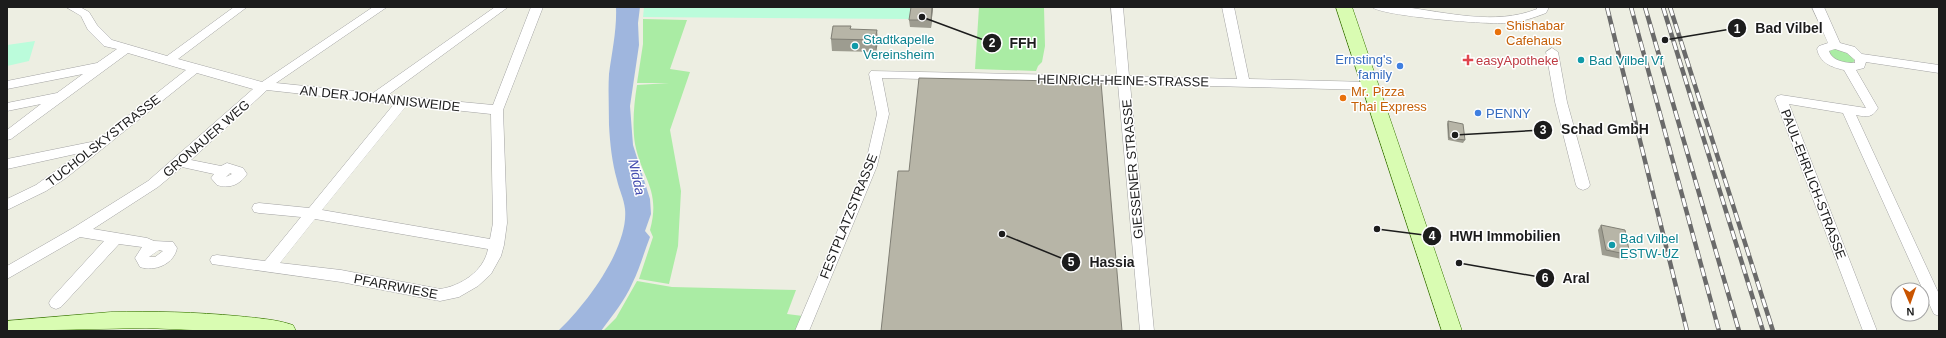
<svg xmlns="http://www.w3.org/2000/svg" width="1946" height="338" font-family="Arial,sans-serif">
  <rect width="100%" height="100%" fill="#edeee2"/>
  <path fill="#aaeca4" d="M979,7h65l1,39 -3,16 -4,4 -2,5 -61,-2z
    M643,19l44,1 -17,49 20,3 -20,58 11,61 -3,55 -9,38 -30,-5 14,-42 -3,-7c11,-40 -8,-51 -15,-86 -3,-20 -1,-40 2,-59l32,-2h-32l6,-39z
    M1833,48l13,3 9,10 -5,3 -16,-4 -6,-9z
    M637,281l35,6 124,3 -9,24 16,2 -7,15h-193l13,-13z"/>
  <path fill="#bbfcdb" d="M644,7h267l-1,12 -267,-2z
    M35,41l-6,20 -22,5v-21z"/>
  <path fill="#9fb6de" d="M616,7h24l-2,16 1,22 -9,61 3,39 17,54 1,15 -6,17 5,6c-6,15 -10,31 -18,47 -7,16 -20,32 -31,47h-43c27,-25 71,-83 67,-122 -1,-10 -6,-20 -8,-29 -5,-18 -7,-36 -8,-55 0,-17 -1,-35 0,-51 3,-22 8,-45 7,-67z"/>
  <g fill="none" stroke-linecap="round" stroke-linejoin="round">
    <g stroke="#a3a3a3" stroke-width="1">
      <path id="minor" d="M66,7h14l9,5 8,13 15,15 55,16 67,-49h13l-69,52 84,23 111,-75h14l-111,76 97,10 122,-86h13l-120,88 105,10 38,-98h12l-40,103 4,113 -3,22 -3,11 -10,18 -13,12 -19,11 -19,4 -99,-19 -129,-18 -2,-4 2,-4 5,-1 48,6 36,-44 -42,-4 -5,-1 -2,-4 2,-4 5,-1 50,5 85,-104 -127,-14 -76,70 30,6 6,-3 16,5 4,6c-7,11 -18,15 -30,11l-6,-7 3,-4 -32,-7 -24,20 -65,42 54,9 7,3 19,1 4,6c-3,16 -22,24 -37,19l-5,-9 7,-11 -23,-3 -58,63 -5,2 -5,-2 -2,-4 2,-4 53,-58 -24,-4 -73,42v-13l66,-38 75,-47 105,-92 -56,-16 -131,105 -20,13 -39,19v-11l29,-14 44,-32 -73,16v-10l89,-18 90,-71 -58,-17 -117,86 -4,1v-10l34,-26 -34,7v-8l50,-10 26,-19 -76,15v-8l90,-18 20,-14 -13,-3 -16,-16 -7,-14zM407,105l84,9 2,109 -3,16 -168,-29zM230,173l2,1 -6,3zM315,219l173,30c-4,22 -27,37 -48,40l-99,-19 -61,-7zM159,250l4,1 -8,6h-6z
        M1111,7h12l6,69 108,3 -15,-72h12l15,72 121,3 6,4 -6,4 -240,-6 24,247h-14l-22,-247 -236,-6 7,36 -12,52 -68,165h-14l70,-165 12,-52 -8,-40 2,-3 246,5z
        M1372,7c11,0 21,-1 31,0 44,5 91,19 134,2v-2h12l-3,6c-13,5 -25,9 -38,10 -17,2 -129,-7 -136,-16z
        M1812,7h12l16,36 15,4 7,7 77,11v8l-73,-11 -2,6 -8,2 22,38c-6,10 -11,9 -22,7l83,179v22l-5,-2 -2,-4 -89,-197 -54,-9 88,227h-14l-88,-232 2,-3 4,-1 85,13 -22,-38c-13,-3 -24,-7 -27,-21l2,-3 9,-3zM1835,49l12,4 8,7v3c-10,0 -23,-2 -26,-12z
        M1552,48l6,4 9,50 23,83 -2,3 -5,2 -5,-2 -2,-3 -21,-83 -9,-50z"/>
    </g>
    <g stroke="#387700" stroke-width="1">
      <path id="secondary" d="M1336,7h16l110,324h-20z
        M111,312c43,-1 85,0 127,4 18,2 38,3 55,9l3,6h-80l-70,-3 -139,3v-10z"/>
    </g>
    <use href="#minor" fill="#fff" fill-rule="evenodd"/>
    <use href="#secondary" fill="#d9fcb2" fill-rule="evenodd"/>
    <g stroke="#6a6a6a" stroke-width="4.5">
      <path id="rail" d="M1607,7l80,324
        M1631,7l88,324
        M1645,7l94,324
        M1663,7l100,324
        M1670,7l103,324"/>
    </g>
    <use href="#rail" stroke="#fff" stroke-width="3" stroke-dasharray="9" stroke-linecap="butt"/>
  </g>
  <path fill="#9d9c90" d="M933,7l-2,21 -21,-1 -1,-7z
    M851,29l27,13 -2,10 -44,-1 -1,-12z
    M1448,121l17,19 -2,3 -15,-3 -1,-16z
    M1601,225l29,30 -3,5 -25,-5 -4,-25z"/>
  <path fill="#807f75" d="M932,7h1l-2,21v-8z
    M877,30l1,12 -2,10 -1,-12z"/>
  <path fill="#b7b5a7" stroke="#807f75" d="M911,7h21l-1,13h-22z
    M833,26h18l-1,3 27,1 -2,10 -44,-1z
    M919,78l182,4 21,249h-241l17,-160h11z
    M1448,121l15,3 2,16 -16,-2z
    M1601,225l24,5 5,25 -24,-5z"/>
  <g fill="#e8710a" stroke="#fff" stroke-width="1.5">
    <circle cx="1498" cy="32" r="4"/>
    <circle cx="1343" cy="98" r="4"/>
  </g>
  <g fill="#0f9aa8" stroke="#fff" stroke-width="1.5">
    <circle cx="855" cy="46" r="4"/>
    <circle cx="1581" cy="60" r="4"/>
    <circle cx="1612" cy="245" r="4"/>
  </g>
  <path fill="#e0444e" stroke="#fff" stroke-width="1.5" d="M1466 54h4v4h4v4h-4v4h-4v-4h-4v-4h4z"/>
  <g fill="#3f7fe0" stroke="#fff" stroke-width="1.5">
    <circle cx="1400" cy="66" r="4"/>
    <circle cx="1478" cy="113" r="4"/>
  </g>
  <g text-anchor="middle" stroke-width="3" stroke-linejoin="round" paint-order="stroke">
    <g font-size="13" fill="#c56008" stroke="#fff" text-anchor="start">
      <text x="1506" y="30">Shishabar<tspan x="1506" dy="15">Cafehaus</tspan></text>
      <text x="1351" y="96">Mr. Pizza<tspan x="1351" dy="15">Thai Express</tspan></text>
    </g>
    <g font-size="13" fill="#0d838f" stroke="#fff" text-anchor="start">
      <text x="863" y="44">Stadtkapelle<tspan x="863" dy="15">Vereinsheim</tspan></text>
      <text x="1589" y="65">Bad Vilbel Vf</text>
      <text x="1620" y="243">Bad Vilbel<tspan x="1620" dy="15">ESTW-UZ</tspan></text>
    </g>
    <g font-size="13" fill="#366cbe" stroke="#fff" text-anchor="end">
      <text x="1392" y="64">Ernsting's<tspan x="1392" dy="15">family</tspan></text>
      <text x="1486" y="118" text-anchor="start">PENNY</text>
    </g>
    <g font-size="13" fill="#be3a42" stroke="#fff" text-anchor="start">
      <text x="1476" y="65">easyApotheke</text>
    </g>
    <g font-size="13" fill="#1c1c1c" stroke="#fff">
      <text transform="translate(1123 80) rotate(1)" y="5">HEINRICH-HEINE-STRASSE</text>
      <text transform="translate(380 98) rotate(6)" y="5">AN DER JOHANNISWEIDE</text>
      <text transform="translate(206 138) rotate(-41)" y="5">GRONAUER WEG</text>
      <text transform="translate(103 140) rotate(-38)" y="5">TUCHOLSKYSTRASSE</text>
      <text transform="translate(1132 169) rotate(-95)" y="5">GIESSENER STRASSE</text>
      <text transform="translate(1814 184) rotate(69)" y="5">PAUL-EHRLICH-STRASSE</text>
      <text transform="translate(848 216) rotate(-68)" y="5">FESTPLATZSTRASSE</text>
      <text transform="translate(396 286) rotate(11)" y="5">PFARRWIESE</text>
    </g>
    <g font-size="14" font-style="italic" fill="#454eb0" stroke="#fff">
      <text transform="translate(637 177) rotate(78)" y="5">Nidda</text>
    </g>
  </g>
  <path fill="none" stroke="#1c1c1c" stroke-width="1.5" d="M1665 40L1737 28M922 17L992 43M1455 135L1543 130M1377 229L1432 236M1002 234L1071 262M1459 263L1545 278"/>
  <g fill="#1c1c1c" stroke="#fff" stroke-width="1.5">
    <circle cx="1665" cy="40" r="4"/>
    <circle cx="922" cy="17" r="4"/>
    <circle cx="1455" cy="135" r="4"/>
    <circle cx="1377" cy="229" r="4"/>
    <circle cx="1002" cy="234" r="4"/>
    <circle cx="1459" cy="263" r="4"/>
    <circle cx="1737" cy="28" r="10"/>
    <circle cx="992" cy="43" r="10"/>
    <circle cx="1543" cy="130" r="10"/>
    <circle cx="1432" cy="236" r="10"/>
    <circle cx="1071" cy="262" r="10"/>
    <circle cx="1545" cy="278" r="10"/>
  </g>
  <g font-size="12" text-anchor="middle" font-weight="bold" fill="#fff">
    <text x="1737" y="33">1</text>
    <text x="992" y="47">2</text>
    <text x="1543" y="134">3</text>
    <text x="1432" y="240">4</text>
    <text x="1071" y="266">5</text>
    <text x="1545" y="282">6</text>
  </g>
  <g font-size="14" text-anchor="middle" font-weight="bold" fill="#1c1c1c" stroke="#fff" stroke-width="3" stroke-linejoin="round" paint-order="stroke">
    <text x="1789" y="33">Bad Vilbel</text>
    <text x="1023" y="48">FFH</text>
    <text x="1605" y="134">Schad GmbH</text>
    <text x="1505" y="241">HWH Immobilien</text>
    <text x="1112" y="267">Hassia</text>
    <text x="1576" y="283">Aral</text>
  </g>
  <rect width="1946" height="338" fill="none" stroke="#1c1c1c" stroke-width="16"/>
  <g transform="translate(1910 302) rotate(178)"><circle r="19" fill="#ffffff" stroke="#a4a4a4"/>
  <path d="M0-3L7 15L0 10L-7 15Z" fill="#c95400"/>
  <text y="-6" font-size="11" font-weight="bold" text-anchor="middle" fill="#1c1c1c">N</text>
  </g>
</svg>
